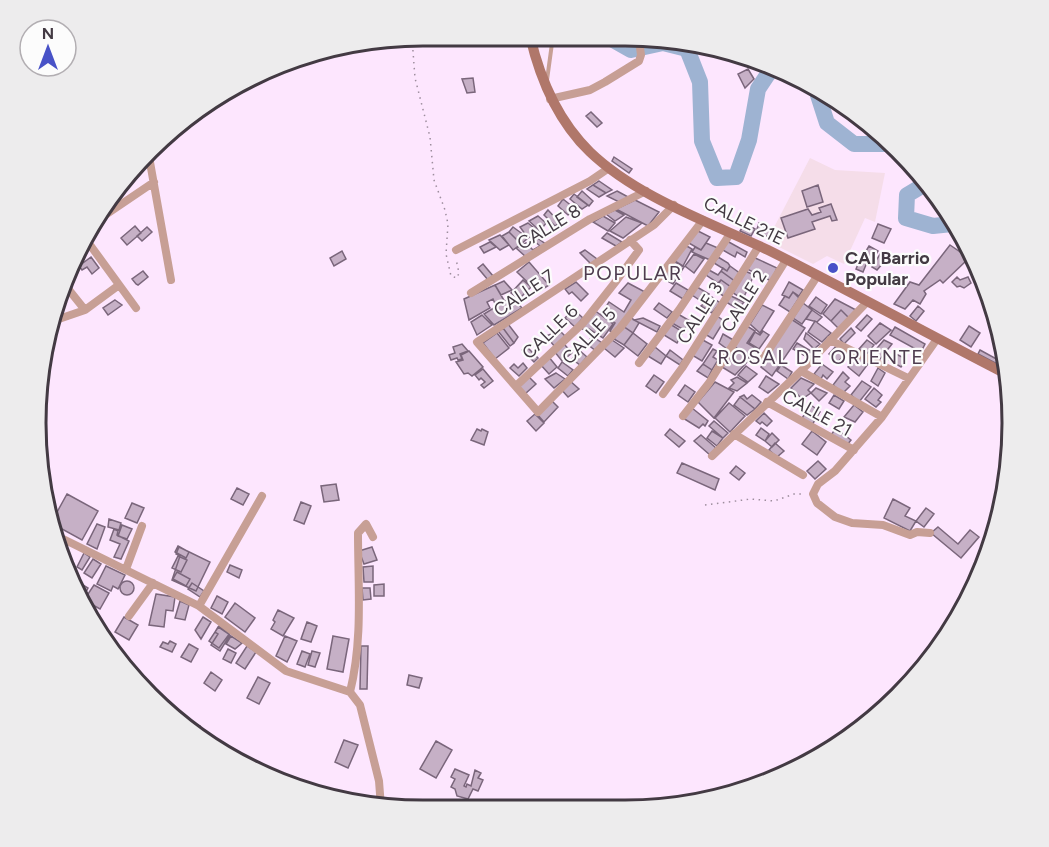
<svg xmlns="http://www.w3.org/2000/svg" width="1049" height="847" font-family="Figtree,sans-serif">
  <rect width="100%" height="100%" fill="#fde6fe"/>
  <path fill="#f5dde9" d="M810,158l25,12 50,3 -10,49 -10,-4 -21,46 -17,-8 -14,8 -46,-23z"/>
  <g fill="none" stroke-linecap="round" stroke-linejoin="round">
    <path stroke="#9eb3d2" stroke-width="9" d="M662,39l1,4"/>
    <path stroke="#9eb3d2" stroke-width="16" d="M608,37l23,13 32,-7 24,6 13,33 2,59 15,37 19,-1 13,-37 9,-51 16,-24
      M817,92l10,31 27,21h36
      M922,186l-15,9 -1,23 27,8 19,-2"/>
  </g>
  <path fill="#c6b0c6" stroke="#7a667b" stroke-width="1.5" d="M748,69l6,10 -9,9 -7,-14z
    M473,78l2,14 -8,1 -5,-14z
    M591,112l11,11 -5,4 -11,-11z
    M614,157l18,12 -3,4 -17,-12z
    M599,181l13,9 -6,3 -13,-8z
    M593,185l13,8 -7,4 -12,-8z
    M818,185l5,17 -16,5 -5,-16z
    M582,191l11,10 -4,5 -12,-9z
    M617,191l13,7 -9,5 -14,-7z
    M574,194l14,11 -6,4 -12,-10z
    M563,199l15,12 -10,4 -10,-9z
    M635,200l24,12 -11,14 -32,-17z
    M831,204l6,16 -5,1 -2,-5 -18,6 3,7 -27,9 -7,-20 27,-9 4,6 9,-3 -2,-4z
    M548,210l12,13 -5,3 -11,-11z
    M615,210l9,5 -9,6 -9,-7z
    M538,216l8,7 -6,8 -11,-10z
    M603,216l12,7 -7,8 -15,-9z
    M626,217l16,6 -19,15 -13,-7z
    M528,223l11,9 -11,6 -8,-11z
    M745,223l10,6 -4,7 -11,-5z
    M759,223l14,7 -4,7 -13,-5z
    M878,224l13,5 -7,14 -12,-5z
    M135,226l6,7 -14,12 -6,-7z
    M147,227l5,5 -10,9 -5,-5z
    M513,227l15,11 -7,6 -12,-12z
    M696,230l14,7 -9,13 -14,-8z
    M509,232l12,12 -8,6 -11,-14z
    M607,233l15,9 -6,4 -14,-8z
    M500,235l9,10 -9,5 -11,-10z
    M536,237l11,8 -21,12 -10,-9 10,-5 7,7 7,-4 -8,-7z
    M727,241l20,11 -2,5 -8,-5 -2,5 -14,-8z
    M490,242l6,5 -12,6 -4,-6z
    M706,243l12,5 -8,12 -18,-8 3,-5 6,3z
    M685,245l7,4 -9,17 -10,-6z
    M950,245l19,13 -26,25 -3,-3 -16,11 2,3 -6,10 -7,-4 -8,9 -11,-5 16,-22 9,3z
    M869,246l9,5 -6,10 -9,-5z
    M585,250l12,9 -6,5 -11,-11z
    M342,251l4,8 -12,7 -4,-8z
    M882,251l8,4 -13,15 -5,-3z
    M694,254l10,5 -10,14 -9,-7z
    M91,257l8,11 -7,6 -5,-7 -5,3 -3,-4z
    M718,257l10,6 2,3 -3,5 -13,-8z
    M753,257l24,11 -6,13 -24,-12z
    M861,257l7,3 -5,12 -7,-3z
    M672,260l12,7 -11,17 -13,-7z
    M529,262l20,23 -11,7 -21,-20z
    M483,264l10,12 -5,4 -10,-12z
    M730,266l11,8 -5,8 -15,-11 2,-3 4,3z
    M709,270l9,5 3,-4 15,11 -5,5 -10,-7 -3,3 -12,-8z
    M143,271l5,6 -10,8 -2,-1 -4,-5z
    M745,271l9,4 -11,24 -10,-6z
    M957,277l3,3 8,-3 3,6 -7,5 -4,-2 -3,1 -5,-5z
    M523,280l8,7 -12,12 -8,-6z
    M721,280l10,7 -6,10 -11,-7z
    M504,281l8,9 -11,5 -6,-10z
    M576,282l12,12 -7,7 -9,-9 -3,2 -4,-5z
    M789,282l14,8 -4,6 -6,-4 -4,6 -7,-3z
    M628,283l17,9 -31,41 -4,-2 5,-8 -14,-9 8,-12 15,10 7,-12 -12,-7z
    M676,283l12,7 -5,9 -13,-8z
    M495,285l10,17 -9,4 -3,-7 -6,3 3,6 -21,12 -5,-21z
    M697,287l12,7 -5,9 -12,-8z
    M793,292l6,6 -9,14 -11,-7 6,-9 4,2z
    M731,296l13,6 -6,7 -12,-7z
    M512,297l10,11 -28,17 -10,-11z
    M712,297l8,6 -8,10 -11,-7z
    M816,297l11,8 -6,9 -12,-8z
    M835,299l21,11 -7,8 -8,-8 -10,11 -8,-7z
    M115,300l7,5 -14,10 -5,-7z
    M659,303l13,9 -5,6 -13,-9z
    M803,303l9,7 -10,14 -9,-6z
    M762,305l12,6 -14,22 -10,-9z
    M918,306l6,5 -8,10 -6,-5z
    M573,309l10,9 -8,9 -10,-9z
    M594,310l19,14 -10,14 -14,-9 -1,4 -8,-6z
    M812,310l10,7 -5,5 -11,-3z
    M841,310l8,8 -10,11 -8,-8z
    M678,314l12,7 -6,9 -12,-7z
    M482,315l10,10 -15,10 -6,-13z
    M867,315l5,4 -11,12 -5,-4z
    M717,316l7,5 -11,18 -8,-5z
    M630,317l9,6 -6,10 -10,-7z
    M643,318l17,8 -3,6 -23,-12z
    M791,319l14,9 -33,48 -11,-9z
    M815,321l16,12 -9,9 -14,-10z
    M880,323l11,7 -15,14 -8,-8z
    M508,324l10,13 -4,6 -11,-15z
    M670,324l13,8 -6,11 -13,-8z
    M623,326l10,7 -9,12 -10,-6z
    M747,326l8,5 -8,12 12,7 -6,10 -19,-14z
    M969,326l11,7 -9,14 -11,-7z
    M895,327l30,17 -4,8 -31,-17z
    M503,328l11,15 -4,3 -12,-15z
    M851,328l4,5 -11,11 -4,-5z
    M763,331l6,4 -10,14 -10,-6 6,-11 5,3z
    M561,332l5,5 -11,10 -9,-11 5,-2 4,3z
    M497,333l12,15 -14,11 -12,-16z
    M633,333l14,11 -9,12 -14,-11z
    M806,333l14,11 -6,5 -10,-10z
    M723,334l12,7 -8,8 -8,-6z
    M592,336l10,7 -6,8 -9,-7z
    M701,339l11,6 -10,16 -10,-6z
    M612,340l12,8 -9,9 -11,-9z
    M867,340l7,5 -8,10 -7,-6z
    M884,340l8,4 -12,15 -8,-5z
    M797,343l14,8 -4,6 -14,-8z
    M462,344l6,7 -8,3 2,5 -4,1 -1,-2 -6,2 -2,-5 6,-2 -2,-6z
    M564,344l8,9 -10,8 -8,-10z
    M837,345l9,8 -8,9 -9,-8z
    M526,346l12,12 -4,4 -12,-12z
    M655,347l11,9 -5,8 -13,-8z
    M713,349l4,2 -4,6 5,3 -6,10 -9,-6z
    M735,349l15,10 -15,16 -13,-8z
    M579,350l8,7 -7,8 -8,-6z
    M670,350l13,10 -3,5 -14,-9z
    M980,350l22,12 1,5 -25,-13z
    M469,351l14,16 -11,9 -4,-3 -4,1 -8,-12 7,-2 -2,-5z
    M896,354l10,5 -5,8 -12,-7z
    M548,356l9,11 -8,7 -9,-10z
    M858,356l10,8 -9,12 -11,-9z
    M562,362l11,8 -5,6 -10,-8z
    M523,363l4,5 -8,8 -9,-8 4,-4 4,4z
    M703,364l9,6 -4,8 -11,-7z
    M822,364l11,8 -6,7 -4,-4 -2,4 -7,-5z
    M781,365l11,7 -4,7 -11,-8z
    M746,366l11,8 -9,8 -10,-7z
    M878,368l7,5 -7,13 -7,-5z
    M483,369l10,12 -9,7 -3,-3 4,-3 -4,-4 -2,2 -4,-5z
    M843,372l6,6 -4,4 5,4 -7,7 -10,-8z
    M556,373l9,6 -11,9 -9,-9z
    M654,375l10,7 -8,11 -10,-7z
    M528,376l8,8 -11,10 -8,-8z
    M766,376l13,8 -11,9 -9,-6z
    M737,377l10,6 -10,8 -8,-3 5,-5 -3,-3z
    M801,378l13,6 -6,6 3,3 -9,6 -11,-11z
    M569,380l10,9 -11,8 -8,-9z
    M862,381l9,6 -12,15 -8,-7z
    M715,382l19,10 -20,26 -16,-16z
    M685,385l10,7 -7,10 -10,-7z
    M816,388l11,5 -8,8 -8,-8z
    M874,388l8,7 -4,5 3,2 -5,5 -11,-8z
    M744,395l3,4 5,-4 9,7 -6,7 -15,-12z
    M834,395l10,6 -5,8 -10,-6z
    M740,397l15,12 -8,6 -13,-10z
    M551,400l7,7 -14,15 -8,-9z
    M729,403l16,13 -15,16 -15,-14z
    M811,405l9,7 -8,13 -10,-7z
    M854,405l9,7 -8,10 -11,-5z
    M692,408l16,13 -3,5 -2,-2 -4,4 -16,-10z
    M764,413l8,8 -5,5 -5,-4 -2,2 -4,-3z
    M535,414l9,9 -8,8 -9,-10z
    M714,421l14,12 -5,5 -14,-12z
    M761,428l8,6 -4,7 -9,-6z
    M836,428l15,12 -4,5 -16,-10z
    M477,429l4,2 1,-2 6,3 -4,13 -13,-5z
    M670,429l15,12 -6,6 -14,-12z
    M712,431l11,7 -6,8 -10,-8z
    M812,431l14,11 -9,13 -15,-11z
    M772,433l7,7 -7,7 -7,-6z
    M701,435l15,13 -6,7 -16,-14z
    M775,443l9,8 -7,6 -8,-7z
    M818,461l8,8 -11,10 -8,-8z
    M682,463l37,16 -4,11 -38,-17z
    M736,466l9,7 -6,7 -9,-7z
    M336,484l3,16 -15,2 -3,-16z
    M237,488l12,6 -6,11 -12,-6z
    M67,494l31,17 -16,29 -31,-17z
    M893,499l17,9 -5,8 11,5 -6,10 -26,-13z
    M301,502l10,4 -7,18 -10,-4z
    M132,503l12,5 -7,15 -12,-5z
    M926,508l8,6 -10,13 -8,-6z
    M109,519l12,4 -2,7 -11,-3z
    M97,524l8,3 -8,22 -10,-5z
    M122,525l10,4 -5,10 -9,-3z
    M938,527l20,17 12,-14 9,7 -18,21 -30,-25z
    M114,529l4,2 -1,4 12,6 -8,18 -7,-2 6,-13 -10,-4z
    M178,546l11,6 -3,6 -11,-6z
    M179,547l31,15 -14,29 -24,-11 8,-24 -4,-2z
    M372,547l5,13 -13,4 -5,-13z
    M84,553l6,4 -8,13 -5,-3z
    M178,556l9,4 -6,12 -9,-4z
    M93,559l8,5 -9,14 -8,-5z
    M230,565l12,5 -3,8 -12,-6z
    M106,566l19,9 -7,14 -5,-3 -2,5 -14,-7z
    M373,566v16h-9l-1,-15z
    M177,572l13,7 -4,7 -13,-7z
    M120 588a7 7 0 1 1 14 0a7 7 0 1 1-14 0Z
    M78,582l10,6 -5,10 -8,-4 -1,-5z
    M192,583l12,8 -4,6 -12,-8z
    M384,584v12h-10v-11z
    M94,585l15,8 -9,16 -16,-9z
    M362,588h8l1,11 -8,1z
    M156,594l19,3 -2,14 -7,-1 -2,17 -15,-2z
    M217,596l11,6 -6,12 -11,-6z
    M180,601l9,4 -4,15 -10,-2z
    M235,603l20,15 -10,14 -20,-15z
    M278,610l16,8 -11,18 -12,-7 4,-7 -2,-2z
    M124,617l14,8 -9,15 -14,-8z
    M203,617l8,5 -10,17 -6,-9z
    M307,622l10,4 -6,16 -10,-3z
    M219,626l11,7 -11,15 -10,-7z
    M218,627l12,8 -10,16 -9,-6 7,-11 -3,-2z
    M231,636l11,7 -7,6 -9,-5z
    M285,636l12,5 -10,21 -11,-6z
    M333,636l16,3 -6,33 -16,-3z
    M170,641l6,3 -4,8 -12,-5 3,-5 5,2z
    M189,644l9,5 -7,13 -10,-5z
    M247,646l9,6 -11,17 -9,-6z
    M361,646h7l-1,43h-7z
    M228,649l8,4 -5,10 -8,-4z
    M302,651l8,3 -5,13 -8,-3z
    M312,651l8,2 -5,14 -7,-2z
    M211,672l11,8 -7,11 -11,-8z
    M409,675l13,3 -3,10 -12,-3z
    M258,677l12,6 -11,21 -12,-6z
    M182,719l18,7 -3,9 -10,-4 -7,-7z
    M344,740l14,5 -10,23 -13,-6z
    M436,741l16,9 -16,28 -16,-9z
    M455,769l14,6 -5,11 2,1 1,-3 4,2 4,-16 6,3 -3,5 5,2 -5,11 -5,-2 -5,10 -11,-3 -2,-7 -4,-2 4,-8 -4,-2z"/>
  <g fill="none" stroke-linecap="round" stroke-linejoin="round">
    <path stroke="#9d8d9d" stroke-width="1.5" stroke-dasharray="1.5 4.5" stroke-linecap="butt" d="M412,38l3,40 15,59 4,43 11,30 3,14 -2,30 5,22 6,2 2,-5 -3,-14
      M705,505l46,-6 23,2 20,-7h11"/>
    <path stroke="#c79f95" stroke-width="4" d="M547,80l6,-44"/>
    <path stroke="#c79f95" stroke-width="8" d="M691,46l4,4
      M550,99l40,-9 15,-8 34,-21 2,-6 -2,-15 4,-3
      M148,151l23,129
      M674,205l-20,20 -177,117 61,70 82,-84 83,-108
      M92,224l62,-42
      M85,238l51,70
      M456,250l134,-69 19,-13
      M65,285l20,25
      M471,293l119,-74 56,-28
      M50,322l35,-12 34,-25
      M830,340l78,38
      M764,357l54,-82
      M639,363l40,-53 51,-76
      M801,371l81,46
      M516,386l67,-63 34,-43 22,-30 -9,-10
      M663,394l19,-26 77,-122
      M767,402l87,48
      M683,416l26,-33 77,-123
      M734,434l69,41
      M712,456l89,-85 66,-69
      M930,533l-13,-1 -7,3 -27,-10 -31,-2 -17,-6 -18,-14 -4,-9 5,-10 17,-13 47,-54 55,-78
      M53,534l146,72 87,65 64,21 10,13 19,76 2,26
      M126,569l16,-43
      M199,606l63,-110
      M129,616l24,-33
      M350,692c13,-52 8,-106 8,-159l8,-9 7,13"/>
    <path stroke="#b0776a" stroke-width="10" d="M530,36c10,43 28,85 60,116 47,45 119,70 178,98 80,40 158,83 238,124"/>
  </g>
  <circle fill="#4852c7" stroke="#fcfcfc" stroke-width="2" cx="833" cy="268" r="6"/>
  <g text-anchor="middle" stroke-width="4.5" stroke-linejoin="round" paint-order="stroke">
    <g font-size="18" fill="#433a43" stroke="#fcfcfc">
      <text transform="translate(744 221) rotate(26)" y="6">CALLE 21E</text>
      <text transform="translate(549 227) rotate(-31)" y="6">CALLE 8</text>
      <text transform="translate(524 293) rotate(-34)" y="6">CALLE 7</text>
      <text transform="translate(744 301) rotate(-58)" y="6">CALLE 2</text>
      <text transform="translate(700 313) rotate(-58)" y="6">CALLE 3</text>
      <text transform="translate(550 332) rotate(-44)" y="6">CALLE 6</text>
      <text transform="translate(589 336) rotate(-47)" y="6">CALLE 5</text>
      <text transform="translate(817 413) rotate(29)" y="6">CALLE 21</text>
    </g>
    <g font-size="18" font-weight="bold" fill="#433a43" stroke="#fcfcfc" text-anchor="start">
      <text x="845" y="264">CAI Barrio<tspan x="845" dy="21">Popular</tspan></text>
    </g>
    <g font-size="20" letter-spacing="1.5" fill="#4f3d50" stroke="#fcfcfc">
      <text x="633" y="280">POPULAR</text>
      <text x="821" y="364">ROSAL DE ORIENTE</text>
    </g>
  </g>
  <path d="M0 0H1049V847H0ZM423 46H625A377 377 0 0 1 1002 423V423A377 377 0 0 1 625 800H423A377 377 0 0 1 46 423V423A377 377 0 0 1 423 46Z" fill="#edeced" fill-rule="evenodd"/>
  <path fill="none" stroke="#433a43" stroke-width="3" d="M423 46H625A377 377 0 0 1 1002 423V423A377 377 0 0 1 625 800H423A377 377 0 0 1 46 423V423A377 377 0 0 1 423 46Z"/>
  <g transform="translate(48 48)"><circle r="28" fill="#fcfcfc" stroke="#b2aeb2" stroke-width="1.5"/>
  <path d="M0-4.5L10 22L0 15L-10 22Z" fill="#4852c7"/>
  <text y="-9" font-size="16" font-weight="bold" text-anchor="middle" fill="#433a43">N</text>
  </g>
</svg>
